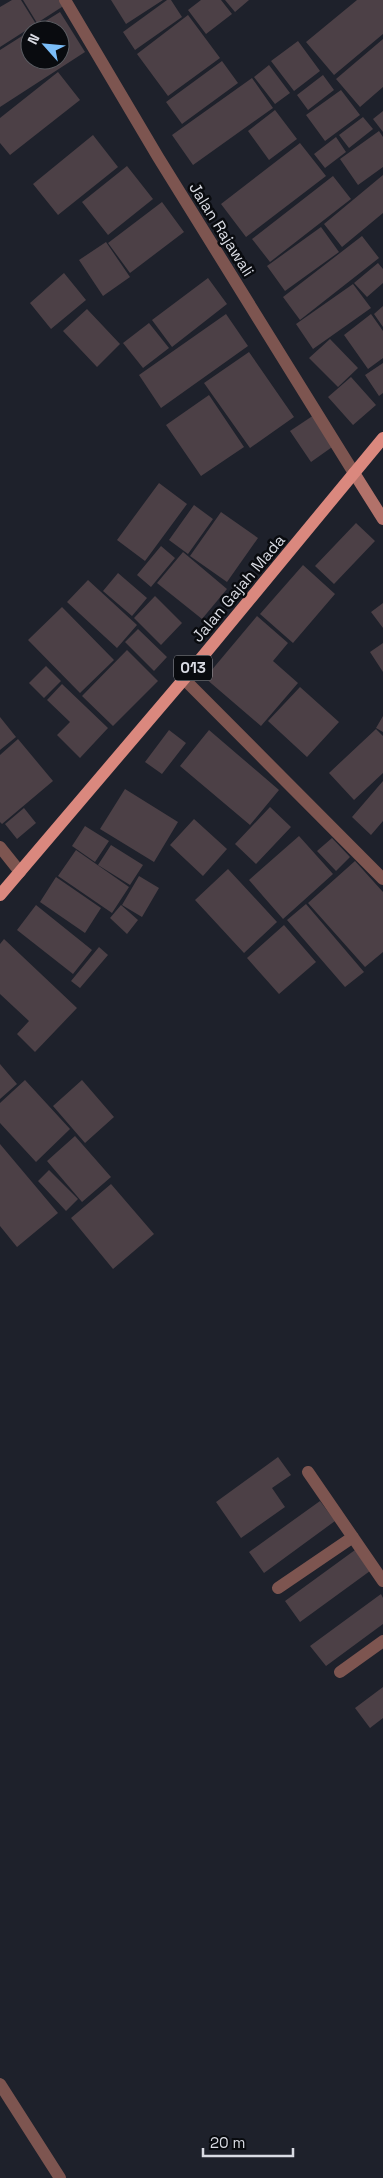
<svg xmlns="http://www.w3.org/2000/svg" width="383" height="2178" font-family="'Space Grotesk',sans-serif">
  <rect width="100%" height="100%" fill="#1e212b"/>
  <path fill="#4c4046" d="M12,0h9l15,24 -36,23v-40z
    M23,0h39l3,5 -28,18z
    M111,0h52l-37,24z
    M167,0h4l11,17 -47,33 -12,-18z
    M201,0h20l11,14 -26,20 -18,-24z
    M225,0h24l-14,12z
    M357,0h26v34l-49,41 -28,-33z
    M60,12l25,40 -85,55v-57l30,-19v29h30v-30h-29z
    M188,15l32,43 -52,38 -31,-42z
    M383,39v48l-23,20 -24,-28z
    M298,41l22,30 -26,20 -23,-30z
    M222,61l16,22 -56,41 -16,-22z
    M269,65l21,28 -15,11 -21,-27z
    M58,72l22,28 -70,55 -10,-12v-25z
    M323,75l11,15 -26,20 -11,-15z
    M252,78l21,30 -80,57 -21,-30z
    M341,90l19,25 -35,26 -19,-26z
    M275,110l22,29 -28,21 -21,-29z
    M383,111v21l-10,-13z
    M363,117l10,12 -24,19 -10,-13z
    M379,131l4,6v30l-25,18 -18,-26z
    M93,135l25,32 -60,48 -25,-31z
    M336,137l10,15 -21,16 -11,-14z
    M300,143l26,33 -80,61 -25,-33z
    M127,166l26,33 -45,36 -26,-33z
    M383,175v38l-41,34 -18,-23z
    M333,176l18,23 -81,63 -18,-23z
    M162,202l22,30 -54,41 -22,-30z
    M321,227l18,25 -54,39 -18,-25z
    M362,236l17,22 -79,62 -17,-23z
    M106,242l24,35 -27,19 -24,-36z
    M378,263l5,6v14l-16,14 -13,-14z
    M64,273l22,27 -35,29 -21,-26z
    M208,278l19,26 -55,43 -20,-27z
    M353,284l18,24 -58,41 -17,-25z
    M383,306v21l-9,-13z
    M87,309l33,35 -23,23 -34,-36z
    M226,314l22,32 -87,62 -22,-33z
    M371,314l12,17v27l-15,11 -24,-34z
    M149,323l20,25 -26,20 -20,-25z
    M330,339l28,29 -20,19 -29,-29z
    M249,352l45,65 -44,31 -46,-65z
    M383,363v30l-4,3 -14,-21z
    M351,377l25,28 -23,20 -25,-28z
    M209,395l35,52 -43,29 -35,-51z
    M314,415l21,30 -24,17 -21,-31z
    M159,483l28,21 -42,57 -28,-21z
    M194,505l19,14 -25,35 -19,-14z
    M221,512l37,26 -31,44 -37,-26z
    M356,523l19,18 -41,43 -19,-18z
    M161,546l14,12 -24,29 -14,-12z
    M183,552l44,37 -25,30 -45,-36z
    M303,565l32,29 -42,49 -33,-29z
    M118,573l29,25 -15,18 -29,-25z
    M88,580l49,45 -20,23 -50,-46z
    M155,596l27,27 -21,22 -27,-27z
    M383,603v25l-12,-16z
    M62,607l52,53 -34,33 -52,-53z
    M257,616l31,27 -15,18 25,22 -37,43 -56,-48z
    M138,629l29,28 -13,14 -29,-29z
    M383,643v29l-13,-20z
    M127,650l31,31 -45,45 -31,-30z
    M46,666l15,15 -17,17 -15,-15z
    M62,684l46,44 -28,30 -23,-23 13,-13 -23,-22z
    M300,687l39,35 -32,35 -39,-36z
    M383,716v16l-7,-4z
    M0,717l16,20 -16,13z
    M376,729l7,7v37l-29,27 -25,-27z
    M169,730l17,13 -24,31 -17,-12z
    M209,730l70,60 -29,35 -70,-59z
    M18,739l35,42 -51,43 -2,-2v-67z
    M383,781v40l-12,14 -19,-18z
    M125,789l53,33 -24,40 -54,-33z
    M270,807l21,20 -35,37 -21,-20z
    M24,808l12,15 -19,16 -12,-15z
    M194,819l33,30 -24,27 -33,-31z
    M85,826l24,15 -14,21 -23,-16z
    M299,836l34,38 -50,45 -34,-39z
    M332,838l18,19 -14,14 -19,-20z
    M111,845l32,20 -13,20 -32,-20z
    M76,850l53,37 -17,26 -54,-37z
    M355,861l28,31v60l-18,15 -57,-64z
    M228,869l49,53 -33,31 -49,-53z
    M139,876l20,12 -17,29 -20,-12z
    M56,877l45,31 -16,25 -45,-31z
    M306,904l58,68 -19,15 -58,-67z
    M36,905l56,45 -19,24 -56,-44z
    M121,905l17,15 -11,14 -17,-16z
    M284,925l32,37 -37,32 -32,-36z
    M4,939l73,69 -42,44 -18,-18 12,-13 -29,-27v-50z
    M99,947l9,8 -28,33 -9,-7z
    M0,1064l17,20 -17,15z
    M25,1080l45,49 -34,33 -36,-39v-20z
    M82,1080l32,37 -29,26 -32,-37z
    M75,1136l36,41 -29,25 -35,-41z
    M0,1144l58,69 -41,34 -17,-21z
    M49,1170l29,29 -12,12 -28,-30z
    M111,1184l43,50 -41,35 -42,-51z
    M278,1457l13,18 -19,13 13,19 -44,31 -25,-36z
    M320,1501l15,20 -71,52 -15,-21z
    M355,1550l15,21 -70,51 -15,-21z
    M381,1594l2,4v26l-57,42 -16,-20z
    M383,1687v31l-13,10 -15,-20z"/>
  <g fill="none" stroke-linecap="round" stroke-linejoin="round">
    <path stroke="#7d5550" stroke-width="12" d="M0,2084l60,94"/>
    <path stroke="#7d5550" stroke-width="12" d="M65,0l93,157 196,316
      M184,679l199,200
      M0,847l20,25
      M308,1472l75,109
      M278,1588l75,-51
      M340,1672l43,-31"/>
    <path stroke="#b2726a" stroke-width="12" d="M354,473l29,46"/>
    <path stroke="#da887e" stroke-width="12" d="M0,895l184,-216 199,-241"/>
  </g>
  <g text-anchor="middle" stroke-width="5" stroke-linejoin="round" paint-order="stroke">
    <rect fill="#090b0f" stroke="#9b9da3" stroke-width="1" x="174" y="655.5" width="38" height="25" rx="4"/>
    <g font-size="15" font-weight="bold" fill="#d9dbe3">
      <text x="193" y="673">013</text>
    </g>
    <g font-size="16" fill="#d9dbe3" stroke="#090b0f">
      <text transform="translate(222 229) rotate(58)" y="6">Jalan Rajawali</text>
      <text transform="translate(238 588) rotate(-50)" y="6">Jalan Gajah Mada</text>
    </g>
  </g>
  <g transform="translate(45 45) rotate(297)"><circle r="24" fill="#090b0f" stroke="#5c5e64"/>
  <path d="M0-4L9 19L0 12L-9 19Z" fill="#7bbef9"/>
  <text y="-8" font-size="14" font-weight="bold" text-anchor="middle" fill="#d9dbe3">N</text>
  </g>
  <path d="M203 2148v8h90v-8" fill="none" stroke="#d9dbe3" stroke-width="2.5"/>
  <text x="210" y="2148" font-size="15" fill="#d9dbe3" stroke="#090b0f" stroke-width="4" paint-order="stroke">20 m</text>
</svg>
